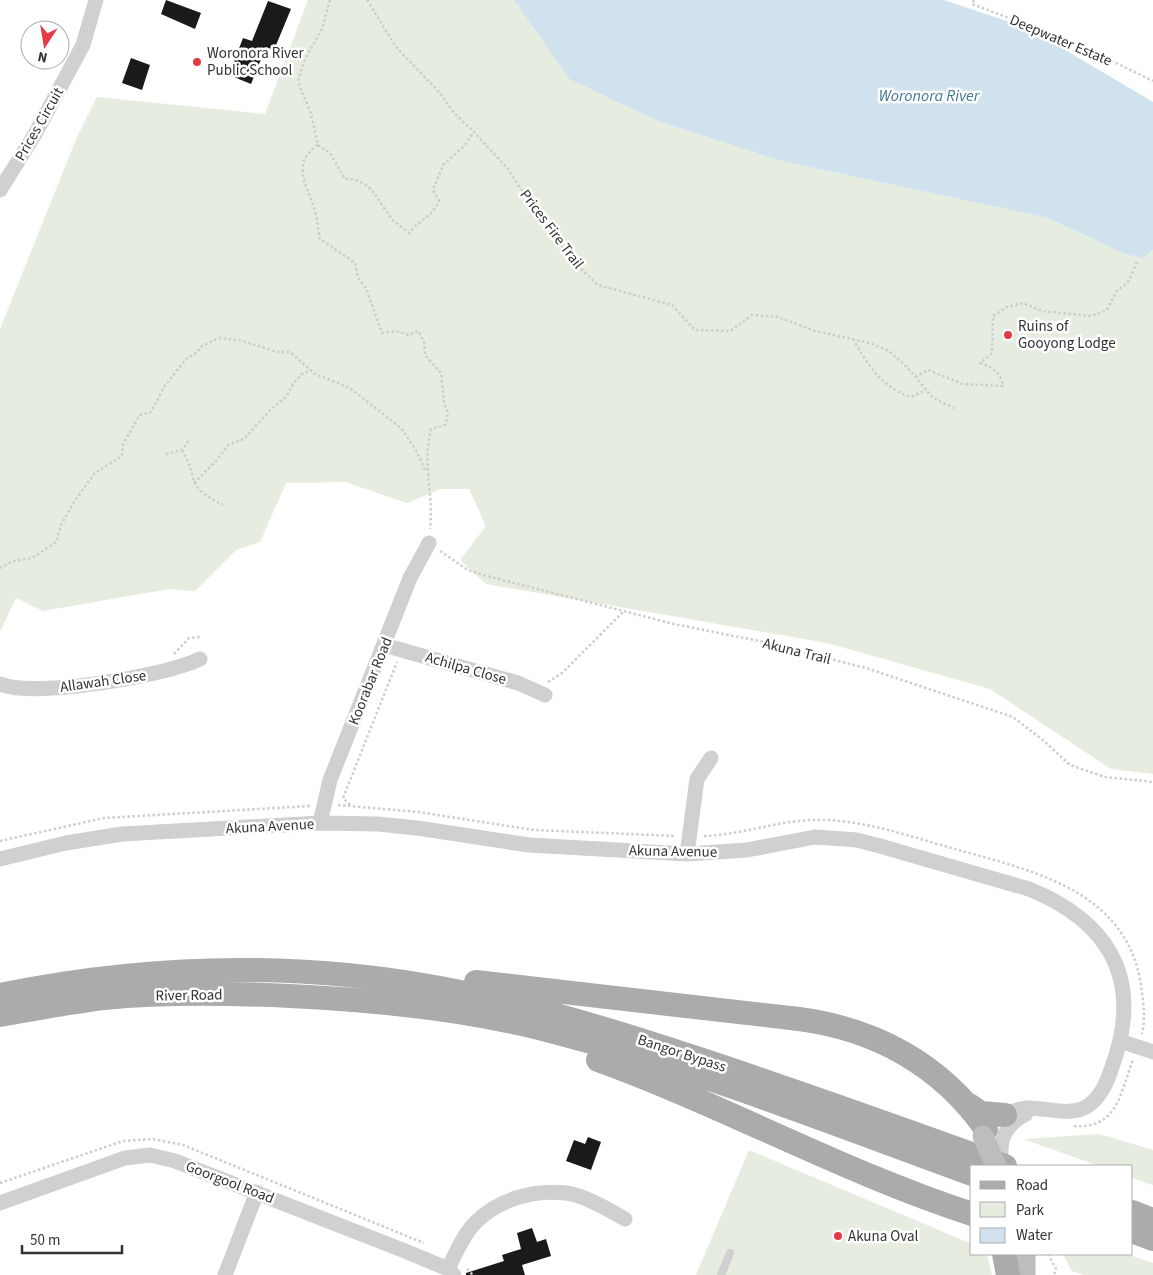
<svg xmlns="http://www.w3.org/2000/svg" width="1153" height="1275" font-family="'Source Sans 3',sans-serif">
  <rect width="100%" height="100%" fill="#fff"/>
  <path fill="#e6ecdf" d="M308,0h206l55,79 86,41 126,41 267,57 77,36 18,4 10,-8v524l-42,-5 -121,-80 -163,-46 -341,-59 -26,-24 26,-34 -17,-37h-28l-34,14 -62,-21 -59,1 -26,59 -24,8 -41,41 -26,-2 -126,22 -27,-13 -16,34v-303l77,-192 20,-40 168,17z
    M1099,1134l54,16v35l-21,-7v-12h-33l-76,-27z
    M749,1150l223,94v10h15l5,21h-296z
    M1063,1254h64l26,9v12h-69l-12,-4z"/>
  <path fill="#cfe2ee" d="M514,0h430l84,28 125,74v148l-10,8 -18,-4 -77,-36 -267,-57 -126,-41 -86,-41z"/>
  <path fill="#1a1a1a" d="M166,0l35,13 -6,16 -34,-15z
    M268,1l23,8 -17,41 -8,-3 -15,37 -22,-9 14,-37 9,3z
    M131,58l19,7 -8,25 -20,-7z
    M588,1137l13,5 -10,28 -25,-9 8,-21 11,4z
    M532,1228l5,14 9,-3 5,17 -29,9 3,10h-59v-2l38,-12 -2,-6 19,-6 -4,-16z"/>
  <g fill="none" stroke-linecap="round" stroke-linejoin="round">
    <path stroke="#cdcdcd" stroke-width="2.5" stroke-dasharray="2.5 2.5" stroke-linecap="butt" d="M330,0l-8,29 -18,32 -6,21 13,32 7,31c-27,18 -12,38 -4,63 3,9 4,21 6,31l35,24 3,15 8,10 16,45 14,-2 13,4 9,-4 6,10 1,14 16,18 3,29 4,12 -3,11 -14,4c-9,37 3,65 -1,100
      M367,0l29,47 43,45 15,21 20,19 34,37 30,46 39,50 21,20 74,20 23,25 35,1 22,-16 26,2 37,14 55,12 19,8 18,16 26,31 21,10
      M974,0l-2,4 105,40 76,37
      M318,145l12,8 15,26c29,0 32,24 49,42 4,4 10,8 15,12 9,-12 24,-17 30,-32l-6,-11 10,-25 20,-18 11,-15
      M853,339c15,26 29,49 58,58l15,-7
      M915,377l13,-7 35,14 40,2c-2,-14 -10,-18 -23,-23l12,-10 1,-37 14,-9 16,-4 19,8 49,5 16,-6 9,-18 12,-10 9,-20
      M182,450c18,30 1,35 41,55
      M166,454l16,-4 8,-11
      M194,483l23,-23 11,-15 16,-6 28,-31 15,-12 6,-12 9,-10 10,-4
      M440,551l28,19 15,5 191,49 90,18 102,26 147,49 31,24 26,24 35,12 48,5
      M0,568l13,-7 19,-3 24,-16 5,-17 13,-23 21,-29 27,-17 1,-12 17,-29 11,-3 13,-25 22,-28 9,-5 7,-8 17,-8 20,2 38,12h13l25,22 35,14 52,41 15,23 8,18
      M174,654l15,-16 11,-1
      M548,682l14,-9 62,-62
      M338,805l80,7 116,18 142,6
      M350,805l-7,-7 54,-136
      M704,836c38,-1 74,-16 112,-16 45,-1 89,15 132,27 79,23 178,40 193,138 2,16 5,32 1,49
      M0,841l104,-23 206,-12
      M1074,1126c44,3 46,-33 59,-66
      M0,1183l123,-42 30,-2 30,6 241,98
      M1048,1254l8,15 -2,6
      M467,1269l6,6"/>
    <path stroke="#d0d0d0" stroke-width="8" d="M721,1275l9,-22"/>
    <path stroke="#d0d0d0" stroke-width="15" d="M0,190l35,-56 48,-89 13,-45
      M384,645l134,38 27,12
      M0,684c35,14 165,-8 200,-25
      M320,823l10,-43 80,-202 19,-35
      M687,854l10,-75 14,-21
      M0,859l66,-16 56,-9 198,-11 58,1 39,4 112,17 158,9 60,-4 68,-13 42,3 23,6 149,43c76,31 112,84 87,166 -6,18 -11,38 -27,50 -18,13 -42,2 -63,3 -10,1 -19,6 -28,11
      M1120,1041l33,11
      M1001,1153c-1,-18 9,-31 25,-39
      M0,1203l125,-45 25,-3 25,6 230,90 43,18 6,6
      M448,1269c7,-14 15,-34 27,-46 22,-23 58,-34 91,-30 20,3 41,16 59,26
      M225,1275l32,-83"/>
    <path stroke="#bdbdbd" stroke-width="21" d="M1025,1275v-21"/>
    <path stroke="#ababab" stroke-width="24" d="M476,982l323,37c77,10 142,46 187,110
      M0,995c113,-23 232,-31 347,-20 119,11 235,45 349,83 104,34 206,71 309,108
      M0,1015c35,-6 69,-13 104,-17 62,-6 124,-5 186,-2 83,4 168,12 249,32 147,37 290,94 433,146
      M598,1060c127,46 245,112 374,154
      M969,1105l12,8 24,2
      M1132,1212l21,8
      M1132,1231l21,8
      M1004,1254l4,21"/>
    <path stroke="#bdbdbd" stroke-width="21" d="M983,1136l13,30"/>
  </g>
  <g fill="#e63946" stroke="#fff" stroke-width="2">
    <circle cx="197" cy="62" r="5"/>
    <circle cx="1008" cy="335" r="5"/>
    <circle cx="838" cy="1236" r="5"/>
  </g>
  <g text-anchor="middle" stroke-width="5" stroke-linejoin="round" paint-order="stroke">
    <g font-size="15" fill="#333" stroke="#fff">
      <text transform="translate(1061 40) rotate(23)" y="5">Deepwater Estate</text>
      <text transform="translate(39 124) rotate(-60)" y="5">Prices Circuit</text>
      <text transform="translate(552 229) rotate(53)" y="5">Prices Fire Trail</text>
      <text transform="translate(797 651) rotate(14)" y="5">Akuna Trail</text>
      <text transform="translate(466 668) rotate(16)" y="5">Achilpa Close</text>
      <text transform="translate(103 681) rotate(-8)" y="5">Allawah Close</text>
      <text transform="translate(370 681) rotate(-68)" y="5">Koorabar Road</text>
      <text transform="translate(270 826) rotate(-3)" y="5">Akuna Avenue</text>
      <text transform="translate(673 851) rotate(1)" y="5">Akuna Avenue</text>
      <text transform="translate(189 995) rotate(-1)" y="5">River Road</text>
      <text transform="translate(682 1053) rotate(18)" y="5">Bangor Bypass</text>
      <text transform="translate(230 1182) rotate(21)" y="5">Goorgool Road</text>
    </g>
    <g font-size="15" fill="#333" stroke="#fff" text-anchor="start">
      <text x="207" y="58">Woronora River<tspan x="207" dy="17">Public School</tspan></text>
      <text x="1018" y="331">Ruins of<tspan x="1018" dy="17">Gooyong Lodge</tspan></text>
      <text x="848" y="1241">Akuna Oval</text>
    </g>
    <g font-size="16" font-style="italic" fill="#3f7597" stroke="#fff">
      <text x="929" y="101">Woronora River</text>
    </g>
  </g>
  <rect x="970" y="1165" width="162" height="90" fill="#ffffff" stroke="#adadad"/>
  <rect x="980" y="1181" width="25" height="8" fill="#ababab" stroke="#adadad"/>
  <text x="1016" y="1190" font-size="15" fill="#333333">Road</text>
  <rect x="980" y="1202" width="25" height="15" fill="#e6ecdf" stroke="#adadad"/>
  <text x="1016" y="1215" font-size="15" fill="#333333">Park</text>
  <rect x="980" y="1228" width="25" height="15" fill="#cfe2ee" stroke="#adadad"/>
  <text x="1016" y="1240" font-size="15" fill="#333333">Water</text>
  <g transform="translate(45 45) rotate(192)"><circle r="24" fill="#ffffff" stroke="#adadad"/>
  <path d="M0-4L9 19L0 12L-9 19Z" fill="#e63946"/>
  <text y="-8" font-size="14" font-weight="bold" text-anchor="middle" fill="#333333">N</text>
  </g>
  <path d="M22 1245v8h100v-8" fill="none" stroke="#333333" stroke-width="2.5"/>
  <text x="30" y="1245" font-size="15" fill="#333333" stroke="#ffffff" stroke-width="4" paint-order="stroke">50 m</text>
</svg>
